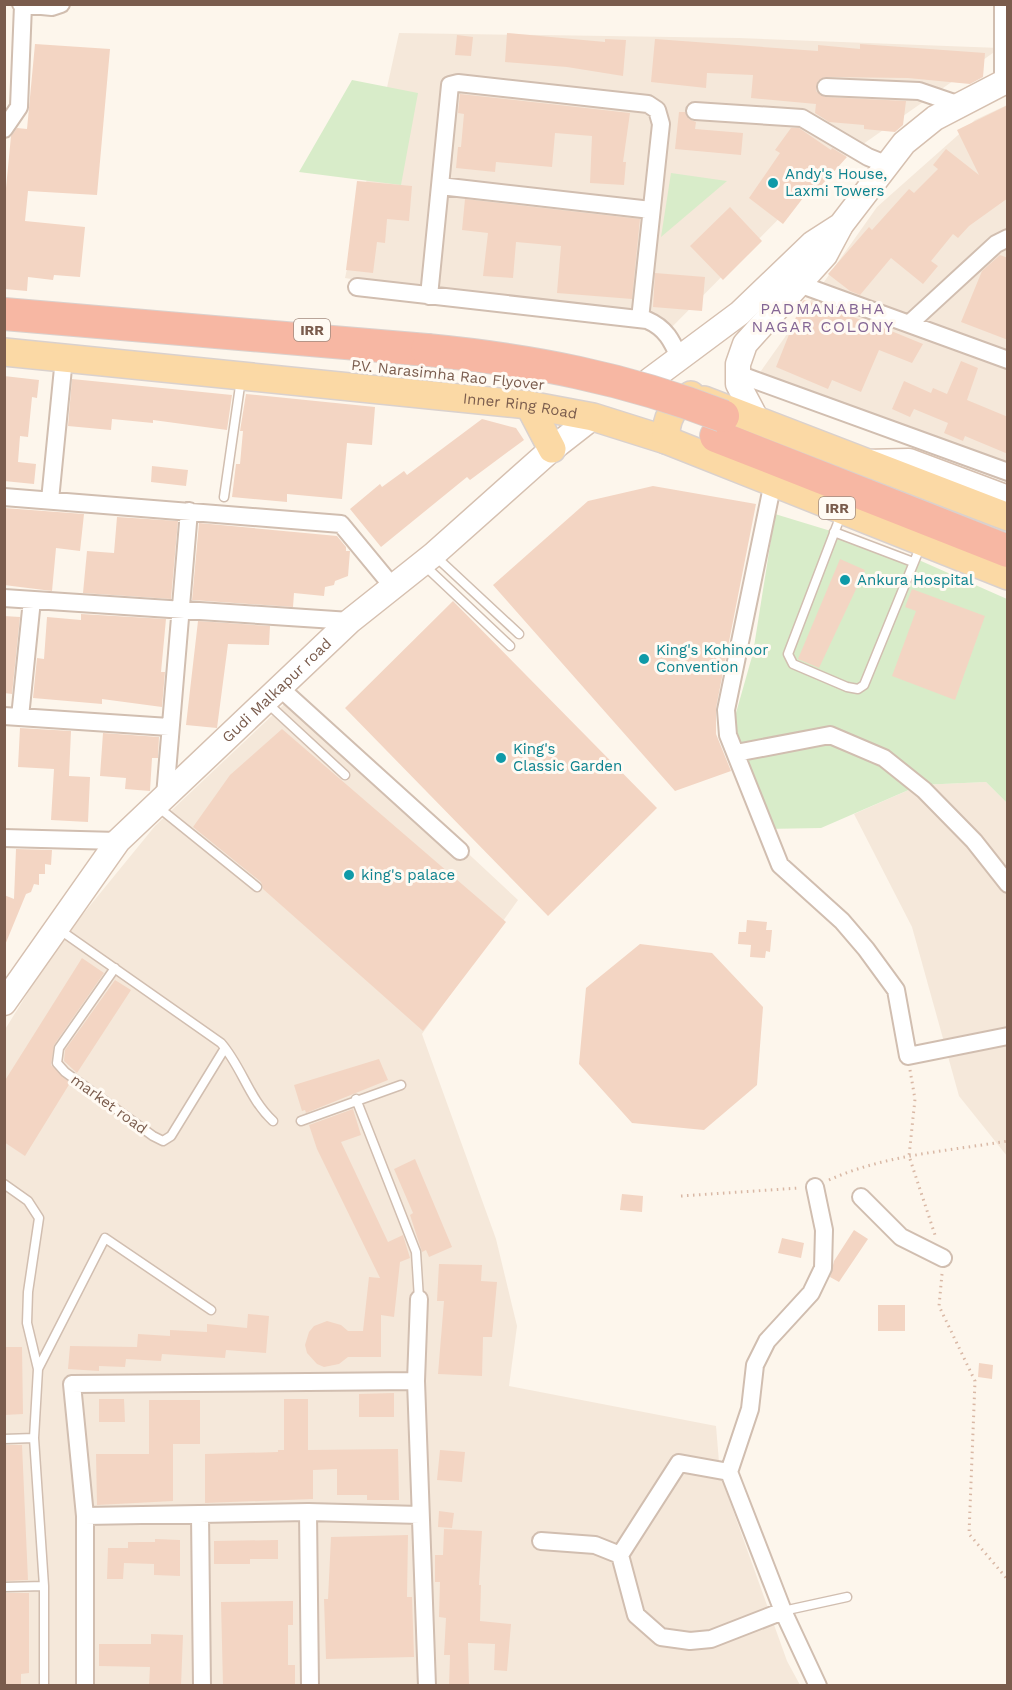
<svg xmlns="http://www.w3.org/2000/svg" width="1012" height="1690" font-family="'Work Sans',sans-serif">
  <rect width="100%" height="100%" fill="#fdf6ec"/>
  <path fill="#f5e8da" d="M399,33l340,5 261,10 -171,120 -160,162 -324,-52z
    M1007,105v364l-251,-91 121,-171 98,-87z
    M296,693l222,207 -96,134 74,205 21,87 -8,60 207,40 4,48 67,187 13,24h-795l-1,-654 53,-85 98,-120z
    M986,782l21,21v353l-48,-60 -47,-169 -58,-113 66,-29z"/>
  <path fill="#d8ecc9" d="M352,80l66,13 -17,92 -102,-13z
    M671,173l56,8 -66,56z
    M775,514l128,39 104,46v204l-21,-21 -66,3 -99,43 -56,1 -33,-102 21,-74z"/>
  <path fill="#f3d5c3" d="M507,33l98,9v-3l21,1 -3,36 -56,-9 -62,-5z
    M457,35l16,2 -2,19 -16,-1z
    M655,39l163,12v-6l42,4v-5l125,9 -2,24 -13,7 -62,-6 -82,-1 -8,4 -2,10 9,6 81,4 -3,24 -8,7 -31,-3v-4l-35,-3 -14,-9 1,-9 -65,-6 2,-23 -46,-2 -1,15 -55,-6z
    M35,44l75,5 -13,146 -69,-4 -3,30 60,6 -5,50 -26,-2 -1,5 -25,-3 -1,14 -23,-2v-80l7,-73 6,-8 10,1z
    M460,94l170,19 -7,49h3l-2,23 -34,-2 2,-47 -37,-3 -3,34 -56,-5 -1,10 -39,-4 2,-21h3l3,-33 -6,-1z
    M1008,105v93l-39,28 -11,12 -5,-4 -22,27 7,5 -15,18 -32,-26 -31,37 -10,-4 -22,-17 41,-47 3,3 37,-41 5,4 24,-24 -5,-4 13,-16 33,26 -22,-45z
    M679,112h6l4,7 7,3 -1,7 48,4 -2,22 -66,-6z
    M791,128h8l32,22 1,-2 15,9 -29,32 -5,-4 -30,39 -34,-26 31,-45 -5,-3z
    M357,181l55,5 -3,35 -22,-2 -2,24 -8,-1 -4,31 -27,-3z
    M465,199l175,20 -8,80 -75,-6 4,-47 -45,-4 -3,36 -30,-2 5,-43 -26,-3z
    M730,207l32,34 -39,39 -33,-34z
    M1000,255l8,3v82l-47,-18 21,-51z
    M655,273l50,4 -3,34 -49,-4z
    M804,300l75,26 44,18 -11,19 -33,-13 -18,42 -29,-12 -4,9 -52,-22 20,-50 2,-11z
    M961,361l17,7 -11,32 41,17v37l-43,-18 -2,5 -19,-8 4,-10 -34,-14 -4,8 -18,-8 12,-28 27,12 2,-5 14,6z
    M4,376l35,4 -2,18 -5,-1 -4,40 -8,-1 -2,26 18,2 -2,20 -30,-3z
    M72,379l160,16 -5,35 -74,-10v3l-41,-4 -1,11 -43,-4z
    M246,394l129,13 -3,38 -25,-2 -5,56 -55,-5v8l-55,-5 4,-33h4l3,-33h-3z
    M482,419l34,9 8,12 -54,40 -3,-3 -86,70 -31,-38 30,-25 2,3 22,-16 3,4z
    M152,466l36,4 -2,16 -35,-4z
    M653,486l103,18 -40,204v26l15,37 -56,20 -182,-206 95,-84z
    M4,508l80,6 -4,37 -24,-3 -4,43 -48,-6z
    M117,517l61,4 -7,78 -88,-6 4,-42 27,2z
    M199,523l138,13 9,11v4h4l-2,25 -13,5 -1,4 -9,2 -1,9 -30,-3 -1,14 -101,-7z
    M840,559l25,11 -46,98 -21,-9z
    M912,589l73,27 -30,84 -63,-24 24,-65 -11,-4z
    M453,601l204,207 -109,108 -203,-208z
    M81,614l85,5 -5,53h4l-3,35 -60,-8v5l-69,-6 4,-40 7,1 3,-42 34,3z
    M4,616l16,1 -8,77 -8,-1z
    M198,621l72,5 -1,19 -41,-1 -11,84 -31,-3z
    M20,728l51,3 -2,45 21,1 -2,45 -37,-2 3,-51 -36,-2z
    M282,729l224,193 -83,109 -160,-142 -2,-7 -68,-55 37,-52z
    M103,733l56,4 -1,21h-6l-2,33 -25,-2 1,-11 -26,-2z
    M16,849l36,1 -1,15 -6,-1v10h-6v11l-5,-1 -3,8 -5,2 -21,51 -1,-50 10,4z
    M747,920l20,2 -1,8h6l-2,22 -4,-1 -1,7 -15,-1 1,-12 -13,-1 1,-12h7z
    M640,944l72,9 51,54 -6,78 -53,45 -72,-7 -53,-59 7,-76z
    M82,958l22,15 -50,72 -3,20 19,18 -45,73 -21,-14v-60z
    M115,980l16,10 -54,83 -13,-12 1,-11z
    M379,1059l9,21 -82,33 -1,-3 -3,1 -8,-26z
    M353,1109l8,26 -20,7 47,100 15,-7 7,23 -10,4 -6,55 -13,-2v42h-33l-9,7 -15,3 -7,-3 -10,-11 -2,-8 4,-13 5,-6 13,-5 14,4 7,6h15l6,-54 11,1 -63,-129 -8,-24z
    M415,1159l37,88 -23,10 -3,-7 -4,2 -12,-37 3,-2 -19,-44z
    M622,1194l21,2 -1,16 -22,-2z
    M854,1230l14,9 -29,43 -9,-5 4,-16z
    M782,1238l22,5 -3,15 -23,-5z
    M439,1264l43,1 -1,16 16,1 -5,55h-9l-1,39 -44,-2 6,-73h-7z
    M878,1305h27v26h-27z
    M248,1314l21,2 -3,37 -40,-3 -1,8 -63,-4 -1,7 -35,-2 -1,8 -26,-1v5l-31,-2 2,-23 67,1 1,-13 32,2v-6l37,2v-8l40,4z
    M4,1347h18l1,67 -19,1z
    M979,1363l14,2 -1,14 -14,-2z
    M394,1393v24h-35v-23z
    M99,1399h25l1,23h-26z
    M284,1399h24v51l90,-1 1,51h-32v-5h-30v-26l-24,1v29l-108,4v-49l73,-2v-2h6z
    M149,1400h51v44h-27v57l-76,4 -1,-51h53z
    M4,1445h18l6,135 -22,1z
    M440,1450l25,2 -3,30 -25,-2z
    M439,1511l15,2 -2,15 -14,-1z
    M444,1529l38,2 -3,54h2l-1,36 31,3 -4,47 -13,-1 1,-26 -27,-1 1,43h-20l1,-31h-6l2,-37 -7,-1 1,-35h-5v-27h8z
    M408,1535l-1,62h5l2,60 -88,2 -2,-60h4l3,-62z
    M155,1539l25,1v36l-26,-1v-11l-30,-1 -1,16h-16l1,-31h20v-6h27z
    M278,1540v19h-28v5h-36v-23z
    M4,1593h25v80l-8,1v12h-17z
    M293,1601v24h-5v40h7v21h-72l-2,-84z
    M151,1634l32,1 -2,51h-32l1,-19 -51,-1v-22h52z"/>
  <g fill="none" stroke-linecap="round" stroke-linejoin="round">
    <g stroke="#d1beb0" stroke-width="11">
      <path id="lane" d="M224,497l17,-118
        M841,515l-53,139 5,10 54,23 11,2 6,-4 57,-140
        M834,532l79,30
        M434,555l85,79
        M423,564l87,82
        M266,702l79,73
        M158,807l99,80
        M60,930l161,113c21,24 28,56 52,78
        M115,968l-56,80 -2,15 8,9 88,64 10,5 8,-5 54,-88
        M356,1099l60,153 3,47
        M301,1121l100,-36
        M4,1184l24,17 11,17 -11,74 -1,31 11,46 -4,69 10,148v100
        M38,1369l67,-131 106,72
        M4,1439l30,-1
        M4,1587l40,-1
        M783,1611l64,-14"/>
    </g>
    <g stroke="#d1beb0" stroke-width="20">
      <path id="street" d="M21,4l31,3 9,-3
        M1003,4v78
        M826,87l93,4 41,14
        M695,111l107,7 66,39 20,8
        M4,129l15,-22 4,-102
        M440,186l211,24
        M799,284l209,76
        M357,287l290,33c19,8 25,21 33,39
        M429,296l21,-211 8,-2 190,21 9,6 4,14 -21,195
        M909,324l87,-80 12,-6
        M738,374l270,98
        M773,482l-47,228 2,25 52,130 62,56 24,28 30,41 12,66 100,-20
        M4,497l337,27 52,63
        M50,500l14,-142
        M4,598l346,23
        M280,688l180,163
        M4,716l165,11
        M20,717l12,-117
        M736,753l94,-18 54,23 40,32 50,51 34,43
        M165,796l24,-285
        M4,838l114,3
        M815,1187l9,43 -1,38 -12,25 -44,48 -12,24 -5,44 -21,63 54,139 35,75
        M861,1197l40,40 42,21
        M419,1299l-3,82 11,305
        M308,1512l2,174
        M200,1515l2,171
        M85,1516l223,-4 112,3
        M541,1541l54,4 25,10 16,60 25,22 29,4 21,-2 72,-28
        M620,1555l59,-92 50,9
        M85,1686v-170l-13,-132 344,-3"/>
    </g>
    <g stroke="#d6c0b0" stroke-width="27">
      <g id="secondary">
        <path d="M650,380l90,-67 73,-70 28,-18 63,-82 31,-25 73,-38"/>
        <path d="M757,420l-19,-36v-20l7,-20 80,-89 15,-28"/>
        <path d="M866,462l43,-1 99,37"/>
        <path id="s1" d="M4,1003l114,-162 232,-220 83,-66 119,-106 41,-32"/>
      </g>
    </g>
    <g stroke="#dad1cd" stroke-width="30">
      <g id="primary">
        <path id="s2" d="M4,352l525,53 64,12 73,23 342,136"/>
        <path d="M704,400l304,117"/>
        <path d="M529,405l23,44"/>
        <path d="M666,440c-1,-22 7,-34 25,-45"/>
      </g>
    </g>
    <g stroke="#dad1cd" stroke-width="34">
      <path id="highway" d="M4,314l423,36
        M716,436l292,115"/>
    </g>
    <path stroke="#d9b8a5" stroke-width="3" stroke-dasharray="1.5 4.5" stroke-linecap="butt" d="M910,1070l5,29 -6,57 27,82
      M829,1180c55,-25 119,-29 179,-39
      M681,1196l118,-8
      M942,1274l-3,32 36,75 -6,153 39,46"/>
    <use href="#lane" stroke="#fff" stroke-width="8"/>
    <use href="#street" stroke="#fff" stroke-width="16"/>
    <use href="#secondary" stroke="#fff" stroke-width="24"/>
    <use href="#primary" stroke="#fbd9a5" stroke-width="27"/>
    <use href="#highway" stroke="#f7b7a3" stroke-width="32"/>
    <g stroke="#dad1cd" stroke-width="34" stroke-linecap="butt">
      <path id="highway-bridge" d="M427,350c104,10 198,28 296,66"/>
    </g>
    <use href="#highway-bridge" stroke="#f7b7a3" stroke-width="32"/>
  </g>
  <g fill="#0f9aa8" stroke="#fffaf3" stroke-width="2">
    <circle cx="773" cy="183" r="6"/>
    <circle cx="845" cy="580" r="6"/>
    <circle cx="644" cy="659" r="6"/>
    <circle cx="501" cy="758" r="6"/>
    <circle cx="349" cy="875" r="6"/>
  </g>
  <g text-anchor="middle" stroke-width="6" stroke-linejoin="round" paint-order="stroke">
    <g fill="#fffaf3" stroke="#a28b7f" stroke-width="1.5">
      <rect x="294" y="319" width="36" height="22" rx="4.5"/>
      <rect x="819" y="497" width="36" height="22" rx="4.5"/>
    </g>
    <g font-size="14" font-weight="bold" fill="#7a5c4d">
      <text x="312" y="335">IRR</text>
      <text x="837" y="513">IRR</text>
    </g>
    <g font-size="15" fill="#0d838f" stroke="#fffaf3" text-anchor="start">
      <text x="785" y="179">Andy's House,<tspan x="785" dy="17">Laxmi Towers</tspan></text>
      <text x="857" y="585">Ankura Hospital</text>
      <text x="656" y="655">King's Kohinoor<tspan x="656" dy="17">Convention</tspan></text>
      <text x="513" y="754">King's<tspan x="513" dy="17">Classic Garden</tspan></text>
      <text x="361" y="880">king's palace</text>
    </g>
    <g font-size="15" fill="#7a5c4d" stroke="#fffaf3">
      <text transform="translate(448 375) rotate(6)" y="5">P.V. Narasimha Rao Flyover</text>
      <text dy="5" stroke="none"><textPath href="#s2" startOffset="519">Inner Ring Road</textPath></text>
      <text dy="5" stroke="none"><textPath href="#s1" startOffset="417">Gudi Malkapur road</textPath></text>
      <text transform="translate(109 1104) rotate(36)" y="5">market road</text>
    </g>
    <g font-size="16" letter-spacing="1.5" fill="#846695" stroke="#fffaf3">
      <text x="823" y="314">PADMANABHA<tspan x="823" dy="18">NAGAR COLONY</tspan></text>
    </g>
  </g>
  <rect width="1012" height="1690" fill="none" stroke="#7a5c4d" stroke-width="12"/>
</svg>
